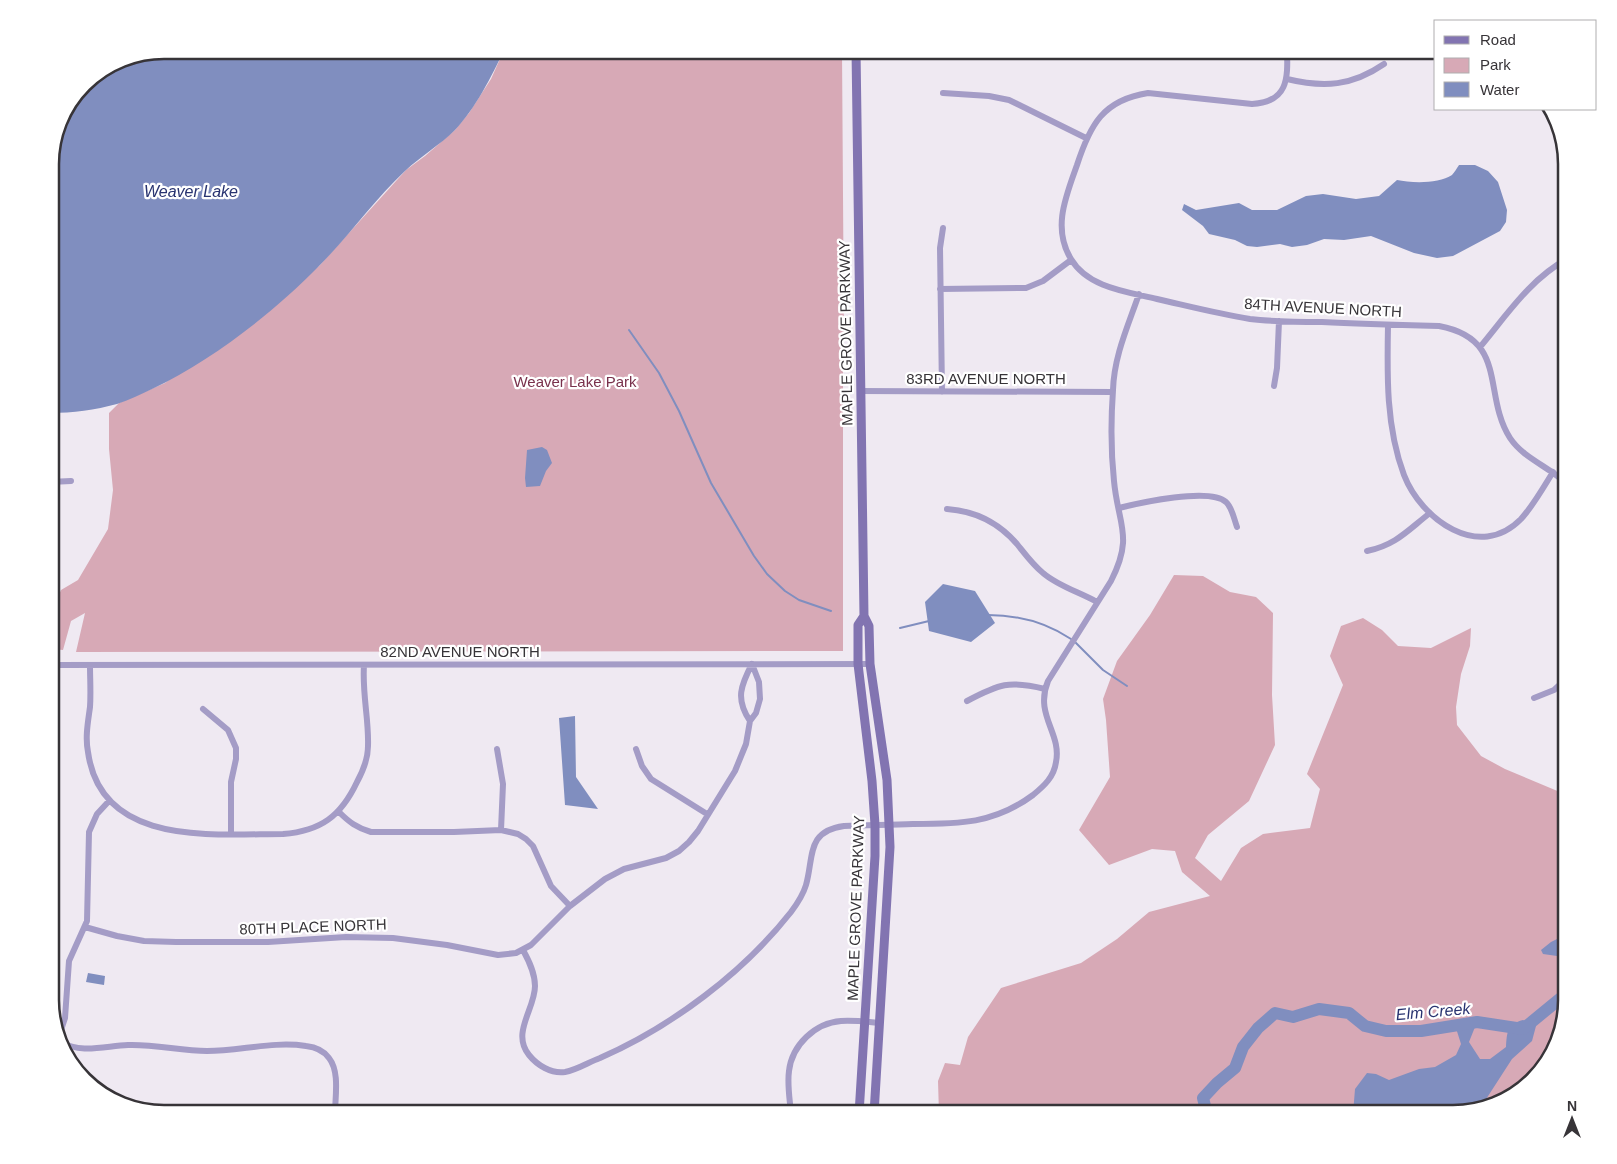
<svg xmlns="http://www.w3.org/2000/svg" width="1617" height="1164" font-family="Arial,sans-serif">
  <rect width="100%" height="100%" fill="#efe9f2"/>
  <path fill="#d7a9b6" d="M504,50h338l2,289 -1,10v302l-767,1 9,-39 -14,8 -8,29 -10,-1 -3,-34 11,-25 17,-10 30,-51 5,-39 -4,-41v-36l10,-10 46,-20 154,-117 87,-96 19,-14 30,-26 14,-17 22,-34z
    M1174,575l29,1 27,16 26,5 17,16 -1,82 3,50 -26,56 -41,34 -13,23 26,23 20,-33 22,-14 47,-6 10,-39 -13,-15 36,-89 -13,-29 11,-30 22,-8 19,12 16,16 33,2 40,-20 -1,18 -9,28 -5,33 1,18 24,31 24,13 62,26v206l-23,68 -40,33 -50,12h-515l-1,-33 7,-18 15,2 8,-28 33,-49 80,-25 36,-24 32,-27 61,-16 -28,-24 -7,-21 -23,-2 -43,16 -30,-35 31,-53 -4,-57 -3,-21 14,-38 33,-46z"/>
  <path fill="#808ebf" d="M163,50h341c-12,26 -29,59 -49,80 -15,15 -34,26 -50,41 -31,29 -56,65 -86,95 -47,48 -107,94 -167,123 -11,5 -23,11 -35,15 -22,6 -44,9 -67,9v-257l12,-43 26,-35 32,-19z
    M1459,165h16l13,6 10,11 9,28 -1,12 -6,9 -47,25 -16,2 -23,-5 -43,-17 -27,4 -20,-1 -17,6 -15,2 -12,-3 -23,3 -10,-1 -12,-6 -26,-6 -6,-8 -21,-16 2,-6 12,6 43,-7 13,7h25l29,-14 17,-2 33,5 23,-3 18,-16c14,3 42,4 55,-5 2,-2 5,-7 7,-10z
    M542,447l5,3 5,13 -6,8 -6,15 -14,1 -1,-9 2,-28z
    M943,584l32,7 20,32 -24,19 -42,-11 -4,-29z
    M575,716l1,61 22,32 -33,-4 -6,-87z
    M1563,936l4,1v25l-3,-5 -21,-3 -2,-4 10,-8z
    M88,973l17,3 -1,9 -18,-3z
    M1523,1020l13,6 -4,15 -20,18 -31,48 -27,7h-101l2,-25 12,-16 9,1 13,6 30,-11 16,-2 21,-12 5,-11 -6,-19 22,-3 -8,20 11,17h10l16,-12c1,-15 1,-23 17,-27z"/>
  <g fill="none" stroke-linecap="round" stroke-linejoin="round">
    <path stroke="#808ebf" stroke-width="2" d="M629,330l30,43 20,38 32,72 43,73 13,18 18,17 14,9 32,11
      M988,615c29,0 59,8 83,24
      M900,628l29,-7
      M1075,642l28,28 24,16"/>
    <path stroke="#808ebf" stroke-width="12" d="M1207,1114l-4,-16 14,-15 18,-15 8,-21 15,-19 17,-15 18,4 26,-8 30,4 16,13 21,5h35l56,-9 46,7 44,-36"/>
    <path stroke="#a49cc6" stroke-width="6" d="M1287,50c1,29 1,52 -35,54l-104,-11c-45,7 -58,32 -71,72 -11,31 -25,63 -6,94 17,29 57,33 86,40 31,7 62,15 93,20 24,3 48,3 72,3 39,2 78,3 117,4 70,13 43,68 71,112 14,21 40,29 57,46
      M1287,79c37,9 65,7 97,-15
      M943,93l46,3 20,4 77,38
      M1565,157l2,21
      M940,289l86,-1 17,-7 28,-21
      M1388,325c-1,51 -2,102 16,150 17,44 75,87 117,44 12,-13 22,-31 32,-47
      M1480,347c26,-31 50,-68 87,-88
      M1274,386l3,-18 2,-47
      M860,391l252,1
      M942,392l-2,-144 3,-20
      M50,482l21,-1
      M1119,508c20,-5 91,-21 107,-6 6,5 8,17 11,25
      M947,509c29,2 51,13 70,35 8,10 16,21 26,29 15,13 36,19 54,29
      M1367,551c29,-6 41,-21 63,-38
      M50,665l820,-1
      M90,665c0,14 1,28 0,42 -2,15 -5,30 -2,45 13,95 125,82 195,82 38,-3 58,-18 74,-52 6,-11 11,-23 11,-36 1,-27 -6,-52 -4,-81
      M1534,698l20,-8 13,-12
      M967,701c32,-17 42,-21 78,-12
      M203,709l25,21 8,18v11l-5,23v52
      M750,721c-15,-22 -9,-36 2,-57
      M497,749l6,35 -2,46
      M636,749l6,17 9,13 56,35
      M339,812c10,10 18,16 32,20h83l47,-2 17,4 8,5 7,7 18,40 19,20
      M85,927l32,9 27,5 32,1h92l78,-5 47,1 54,7 51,10 18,-2 15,-8 39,-39 35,-27 19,-10 42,-11 13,-7 10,-9 9,-11 37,-60 11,-27 4,-23 6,-8 4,-14 -1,-17 -7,-18
      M523,950c6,11 12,23 12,36 0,23 -24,47 -6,69 8,10 22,19 36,17 12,-2 24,-10 35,-14 71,-31 143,-85 191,-146 6,-8 12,-17 15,-27 8,-28 0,-54 38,-59 23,-1 46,-1 69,-2 46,0 81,0 120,-29 11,-9 21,-18 23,-33 6,-29 -22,-47 -8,-81l63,-100c23,-45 7,-56 3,-100 -3,-28 -3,-63 -1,-91 1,-34 15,-64 26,-96
      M59,1036l6,-18 4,-57 18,-40 2,-89 8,-18 12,-13
      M61,1042c20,12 44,4 67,3 27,-1 53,6 79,6 33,0 66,-10 99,-5 9,1 18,5 23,12 11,14 6,39 6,56
      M791,1114c-1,-14 -4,-29 -2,-43 3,-26 26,-48 52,-50 13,-1 27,1 39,2"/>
    <path stroke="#8274b1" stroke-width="9" d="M856,50l8,566 5,10 1,38 17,116 3,67 -16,267
      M859,1114l16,-258v-31l-3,-44 -14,-117v-39l6,-9"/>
  </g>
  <g text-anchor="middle" stroke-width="4.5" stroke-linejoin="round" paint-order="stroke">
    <g font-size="15" fill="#373438" stroke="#fff">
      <text transform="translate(1323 308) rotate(3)" y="5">84TH AVENUE NORTH</text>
      <text transform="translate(846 333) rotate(-91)" y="5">MAPLE GROVE PARKWAY</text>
      <text x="986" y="384">83RD AVENUE NORTH</text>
      <text x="460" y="657">82ND AVENUE NORTH</text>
      <text transform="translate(856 908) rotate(-88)" y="5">MAPLE GROVE PARKWAY</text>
      <text transform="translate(313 927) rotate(-2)" y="5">80TH PLACE NORTH</text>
    </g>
    <g font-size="15" fill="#79314c" stroke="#fff">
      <text x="575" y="387">Weaver Lake Park</text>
    </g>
    <g font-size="16" font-style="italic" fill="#283370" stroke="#fff">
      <text x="191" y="197">Weaver Lake</text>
      <text transform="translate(1433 1011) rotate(-5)" y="6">Elm Creek</text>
    </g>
  </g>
  <path d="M0 0H1617V1164H0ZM164 59H1453A105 105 0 0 1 1558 164V1000A105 105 0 0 1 1453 1105H164A105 105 0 0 1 59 1000V164A105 105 0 0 1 164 59Z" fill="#fff" fill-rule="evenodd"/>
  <path fill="none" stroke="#373438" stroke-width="2.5" d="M164 59H1453A105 105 0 0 1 1558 164V1000A105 105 0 0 1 1453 1105H164A105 105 0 0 1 59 1000V164A105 105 0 0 1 164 59Z"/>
  <rect x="1434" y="20" width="162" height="90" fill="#ffffff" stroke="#afaeaf"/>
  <rect x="1444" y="36" width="25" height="8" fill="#8274b1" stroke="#afaeaf"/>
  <text x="1480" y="45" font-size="15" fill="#373438">Road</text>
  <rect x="1444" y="58" width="25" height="15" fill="#d7a9b6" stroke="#afaeaf"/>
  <text x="1480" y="70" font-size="15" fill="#373438">Park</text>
  <rect x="1444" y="82" width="25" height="15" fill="#808ebf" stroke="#afaeaf"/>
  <text x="1480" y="95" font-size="15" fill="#373438">Water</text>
  <g transform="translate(1572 1119)" stroke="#ffffff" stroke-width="4" paint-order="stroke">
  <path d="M0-4L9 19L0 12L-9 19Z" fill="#373438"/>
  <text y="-8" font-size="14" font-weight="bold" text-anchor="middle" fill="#373438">N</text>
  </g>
</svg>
